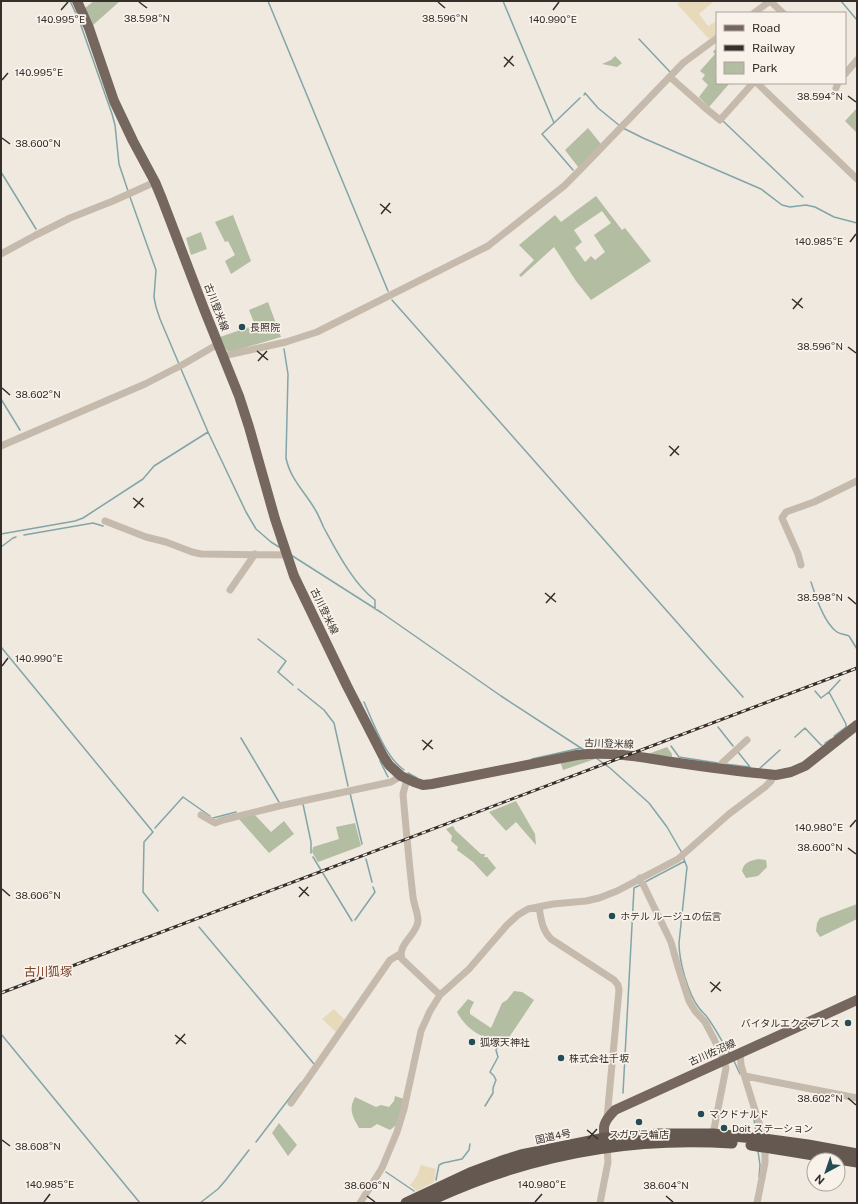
<svg xmlns="http://www.w3.org/2000/svg" width="858" height="1204" font-family="'Public Sans','Noto Sans JP',sans-serif">
  <rect width="100%" height="100%" fill="#f0e9df"/>
  <path fill="#b2bda1" fill-rule="evenodd" d="M94,1h26l-28,25 -7,-18z
    M715,49l2,2v19l-2,2 2,2v9h10l2,1 -20,23 -10,-10 9,-12 -6,-6 3,-4 -5,-4 15,-17 -2,-2z
    M615,56l7,7 -5,4 -15,-3 9,-4z
    M857,108v25l-12,-12z
    M588,128l13,16 -22,24 -14,-18z
    M596,196l26,34 3,-2 26,33 -60,39 -15,-19 -22,-34 -33,30 -2,-2 15,-15 -15,-15 36,-30 6,7zM602,211l9,12 -17,12 11,17 -10,8 -4,-4 -6,6 -10,-14 7,-6 -8,-12z
    M233,215l18,46 -20,13 -6,-13 10,-6 -7,-14 -3,1 -10,-20z
    M201,232l6,17 -16,6 -5,-17z
    M268,302l13,35 -51,15 -4,-2 -6,-13 35,-12 -6,-15z
    M667,747l5,7v4l-24,-4z
    M590,756l5,3 -32,11 -3,-9z
    M516,801l19,33 1,11 -20,-23 -10,9 -17,-19z
    M254,814l17,18 13,-11 10,13 -25,19 -31,-35z
    M355,823l6,23 -43,16 -6,-10 1,-5 26,-8 -3,-12z
    M453,826l2,4 26,24h4l-1,3h3l9,11 -9,9 -14,-15 -16,-12 1,-3 -7,-6 1,-5 -6,-7z
    M758,859l8,1 1,7 -9,9 -12,2 -4,-7c2,-9 8,-10 16,-12z
    M857,904v15l-37,18 -4,-6 1,-8 3,-5z
    M514,991l8,1 12,8 -32,48c-18,-13 -33,-14 -45,-36l11,-13 6,3 -4,8v4l21,14 11,-25 5,-3z
    M395,1096l9,3 -8,26 -6,5 -13,-6 -6,4h-12c-6,-11 -11,-18 -4,-31l21,10 5,-2 8,2 5,-6z
    M279,1123l18,22 -9,11 -16,-23z"/>
  <path fill="#e7daba" d="M681,1h33l-15,13 9,12 9,-5v13l-8,5 -32,-35z
    M334,1009l11,11 -9,12 -14,-13z
    M421,1165l15,4 -2,13 -17,9 -7,-6 7,-9z"/>
  <g fill="none" stroke-linecap="round" stroke-linejoin="round">
    <path stroke="#81a5a9" stroke-width="1.5" d="M70,1l9,19 33,94 3,11 4,39 9,27
      M268,1l120,290
      M503,1l51,122 26,-25
      M841,1l16,19
      M639,39l32,34
      M584,95l1,-2 13,15 22,18
      M723,121l80,76
      M554,123l-12,11 31,36
      M623,128l20,10 118,51 21,16 8,2 16,-2 9,2 19,10 23,6
      M1,172l35,57
      M130,197l26,73 -2,27 2,10 4,12 19,45
      M392,300l351,397
      M284,349l4,25 -2,84c4,21 20,35 30,53 3,5 5,11 8,17 12,22 30,57 51,72v9
      M181,369l27,63 38,80 10,17 15,13 8,5
      M1,399l19,31
      M1,534l74,-13 8,-3 60,-39 11,-13 54,-34
      M24,535l69,-12 10,3
      M1,547l12,-9 3,-1
      M291,555l91,58 119,83 83,54
      M811,582c5,15 13,41 26,50 4,3 9,2 12,4l8,13
      M258,639l28,22 -8,11 15,13
      M1,647l152,185 -9,10 -1,50 15,19
      M298,689l26,21 10,13 14,63
      M815,691l6,7 8,-6 11,-12
      M829,692l17,32v3l-12,9
      M364,702c9,20 22,56 40,68
      M718,727l15,19
      M795,737l10,-9 16,17h1
      M241,738l38,64
      M825,743l6,-4
      M671,746l8,11 39,6
      M596,758l14,10 39,35 18,24 15,26
      M532,759l49,-11
      M380,761l8,16
      M725,764l25,3 -12,-15
      M759,769l21,-19
      M408,773l9,5
      M350,793l12,51
      M303,804l8,38v11
      M213,818l23,-6
      M155,828l28,-31 27,19
      M313,857l39,64
      M683,857l4,10 -8,76c0,18 9,51 20,65 2,3 6,6 8,9 9,12 15,25 23,37
      M366,859l6,23
      M645,882l40,-21
      M355,920l20,-28 -2,-5
      M199,927l115,137
      M1,1034l139,169
      M734,1061l6,13
      M623,1093l11,-205 6,-3
      M485,1106l8,-13v-5l3,-8 -2,-4 -4,-4 8,-15 -2,-7 2,-4
      M754,1119l2,14
      M256,1142l45,-59
      M758,1151l2,14 -1,12
      M386,1172l28,19
      M436,1180l3,-15 4,-2 19,-4 7,-9 1,-6
      M200,1203l18,-14 7,-8 24,-31"/>
    <path stroke="#c6baac" stroke-width="7" d="M770,1l13,12
      M754,13l16,-12
      M845,74l12,-14
      M670,77l34,30 16,13 33,-37
      M757,83l100,96
      M836,88l2,-5
      M1,254l35,-19 34,-17 43,-17 42,-19
      M223,356l63,-14 31,-10 171,-86 76,-60 15,-15 104,-108 34,-25
      M1,446l144,-62 37,-19 36,-21
      M105,521l41,16 20,5 26,10 9,2 85,1
      M801,565l-3,-11 -16,-36 4,-6 28,-10 43,-21
      M230,590l25,-36
      M721,768l1,-5 25,-23
      M407,779l-4,15c3,34 6,69 10,103 1,8 5,16 5,24 -1,14 -21,23 -16,38l38,36
      M201,815l14,8 8,-3 56,-14 112,-24 10,-6
      M640,878l31,64 7,25 11,34 6,10 10,11 9,17 10,21 2,8 -13,66
      M539,907c2,12 3,23 12,32l63,41 4,5 1,5 -12,128
      M740,1053l1,12 23,74
      M745,1076l112,22
      M291,1103l99,-143 10,-6
      M360,1203l22,-35 15,-36 7,-23 17,-78 9,-20 10,-16 29,-26 38,-44 11,-10 10,-6 25,-5 33,-3 13,-3 18,-7 61,-32 51,-45 36,-27 6,-6 3,-6
      M600,1203l8,-41 -1,-15
      M757,1203l8,-40v-16"/>
    <path stroke="#75675d" stroke-width="10" d="M77,1l12,27 25,73 19,40 22,41 7,17 42,110 35,87 10,31 26,92 19,57 53,110 36,70 6,9 12,11 13,6 9,3 9,-1 145,-29c32,-4 64,2 95,7 35,5 70,10 104,13l15,-3 14,-6 52,-41
      M606,1146c-3,-18 -5,-22 9,-36l242,-110"/>
    <path stroke="#655850" stroke-width="11" d="M751,1145l106,17
      M406,1203l64,-30 35,-13 16,-5 84,-17 54,-4h54l51,5 44,6 49,9
      M425,1203c96,-46 200,-67 307,-60"/>
    <g stroke="#352e2a" stroke-width="3">
      <path id="rail" d="M1,993l856,-325"/>
    </g>
    <use href="#rail" stroke="#f8f2eb" stroke-width="1.5" stroke-dasharray="4.5" stroke-linecap="butt"/>
  </g>
  <path fill="none" stroke="#352e2a" stroke-width="1.5" d="M139,2l8,6M438,2l7,6M61,10l7,-8M553,10l6,-8M504,57l10,9M504,67l9,-11M2,80l6,-7M848,96l8,6M2,138l8,6M380,204l11,9M381,214l9,-11M850,242l6,-8M792,299l11,9M793,309l9,-11M848,347l8,6M257,351l11,9M258,361l9,-10M2,388l8,7M669,446l10,9M670,456l9,-10M133,498l11,9M134,508l9,-10M545,593l11,9M848,597l8,7M546,603l9,-10M2,666l6,-8M422,740l11,9M423,750l9,-10M850,827l6,-7M848,848l8,6M299,887l10,9M2,889l8,7M299,897l9,-10M710,982l11,9M711,992l9,-10M175,1035l11,9M176,1044l9,-10M848,1098l8,7M587,1130l11,9M588,1139l9,-10M2,1140l8,6M367,1196l8,6M666,1196l7,6M44,1202l6,-8M535,1202l7,-8"/>
  <g fill="#254c52" stroke="#f8f2eb" stroke-width="1.5">
    <circle cx="242" cy="327" r="4"/>
    <circle cx="612" cy="916" r="4"/>
    <circle cx="848" cy="1023" r="4"/>
    <circle cx="472" cy="1042" r="4"/>
    <circle cx="561" cy="1058" r="4"/>
    <circle cx="701" cy="1114" r="4"/>
    <circle cx="639" cy="1122" r="4"/>
    <circle cx="724" cy="1128" r="4"/>
  </g>
  <g text-anchor="middle" stroke-width="3.5" stroke-linejoin="round" paint-order="stroke">
    <g font-size="10" fill="#352e2a" stroke="#f8f2eb">
      <text transform="translate(217 307) rotate(69)" y="4">古川登米線</text>
      <text transform="translate(325 611) rotate(64)" y="4">古川登米線</text>
      <text transform="translate(609 743) rotate(2)" y="4">古川登米線</text>
      <text transform="translate(712 1052) rotate(-24)" y="4">古川佐沼線</text>
      <text transform="translate(553 1136) rotate(-12)" y="4">国道4号</text>
    </g>
    <g font-size="10" fill="#352e2a" stroke="#f8f2eb" text-anchor="start">
      <text x="250" y="331">長照院</text>
      <text x="620" y="920">ホテル ルージュの伝言</text>
      <text x="840" y="1027" text-anchor="end">バイタルエクスプレス</text>
      <text x="480" y="1046">狐塚天神社</text>
      <text x="569" y="1062">株式会社千坂</text>
      <text x="709" y="1118">マクドナルド</text>
      <text x="732" y="1132">Doit ステーション</text>
      <text x="639" y="1138" text-anchor="middle">スガワラ輪店</text>
    </g>
    <g font-size="12" fill="#7a442d" stroke="#f8f2eb">
      <text x="48" y="976">古川狐塚</text>
    </g>
  </g>
  <g font-size="10" text-anchor="middle" fill="#352e2a" stroke="#f8f2eb" stroke-width="3.5" stroke-linejoin="round" paint-order="stroke">
    <text x="147" y="22">38.598°N</text>
    <text x="445" y="22">38.596°N</text>
    <text x="61" y="23">140.995°E</text>
    <text x="553" y="23">140.990°E</text>
    <text x="39" y="76">140.995°E</text>
    <text x="820" y="100">38.594°N</text>
    <text x="38" y="147">38.600°N</text>
    <text x="819" y="245">140.985°E</text>
    <text x="820" y="350">38.596°N</text>
    <text x="38" y="398">38.602°N</text>
    <text x="820" y="601">38.598°N</text>
    <text x="39" y="662">140.990°E</text>
    <text x="819" y="831">140.980°E</text>
    <text x="820" y="851">38.600°N</text>
    <text x="38" y="899">38.606°N</text>
    <text x="820" y="1102">38.602°N</text>
    <text x="38" y="1150">38.608°N</text>
    <text x="50" y="1188">140.985°E</text>
    <text x="542" y="1188">140.980°E</text>
    <text x="367" y="1189">38.606°N</text>
    <text x="666" y="1189">38.604°N</text>
  </g>
  <rect width="858" height="1204" fill="none" stroke="#352e2a" stroke-width="4"/>
  <rect x="716" y="12" width="130" height="72" fill="#f8f2eb" stroke="#aaa49e"/>
  <rect x="724" y="25" width="20" height="6" fill="#75675d" stroke="#aaa49e"/>
  <text x="752" y="32" font-size="12" fill="#352e2a">Road</text>
  <rect x="724" y="45" width="20" height="6" fill="#352e2a" stroke="#aaa49e"/>
  <text x="752" y="52" font-size="12" fill="#352e2a">Railway</text>
  <rect x="724" y="62" width="20" height="12" fill="#b2bda1" stroke="#aaa49e"/>
  <text x="752" y="72" font-size="12" fill="#352e2a">Park</text>
  <g transform="translate(826 1172) rotate(220)"><circle r="19" fill="#f8f2eb" stroke="#aaa49e"/>
  <path d="M0-3L7 15L0 10L-7 15Z" fill="#254c52"/>
  <text y="-6" font-size="11" font-weight="bold" text-anchor="middle" fill="#352e2a">N</text>
  </g>
</svg>
